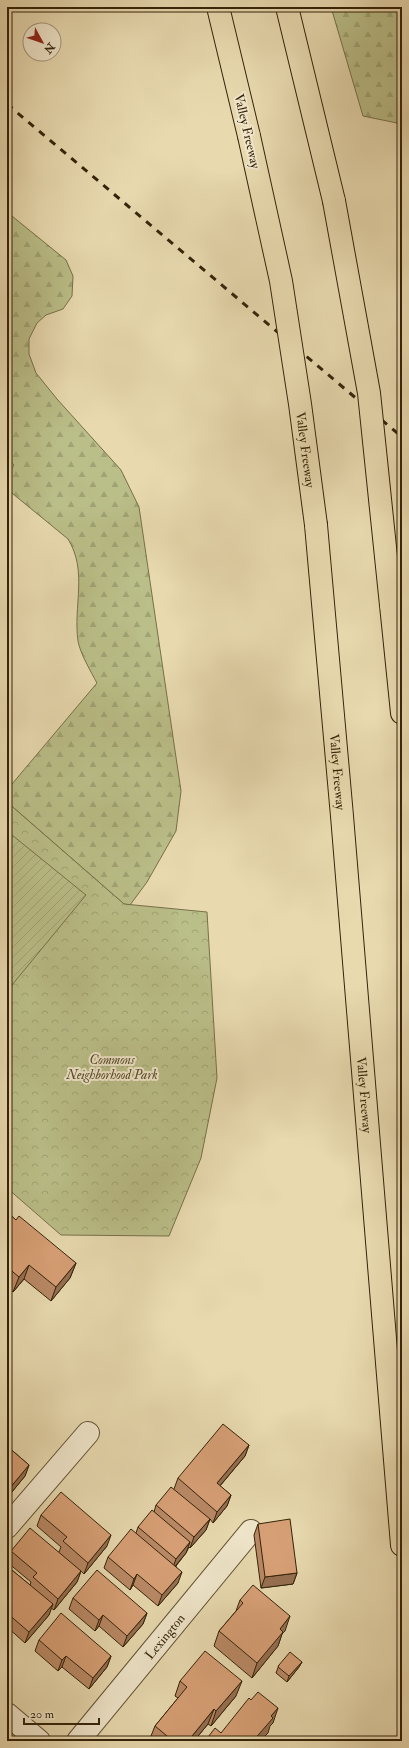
<svg xmlns="http://www.w3.org/2000/svg" width="409" height="1748" font-family="'IM FELL Double Pica',serif">
  <defs>
    <pattern id="forest-firs" width="22" height="20" patternUnits="userSpaceOnUse"><rect width="22" height="20" fill="#babe88"/><path d="M5 1l3.5 6h-7zM16 11l3.5 6h-7z" fill="#a0a374"/></pattern>
    <pattern id="park-crowns" width="20" height="18" patternUnits="userSpaceOnUse"><rect width="20" height="18" fill="#babe88"/><path d="M2 6a3 3 0 1 1 6 0M12 15a3 3 0 1 1 6 0" fill="none" stroke="#a0a374"/></pattern>
    <pattern id="garden-furrows" width="10" height="10" patternUnits="userSpaceOnUse"><rect width="10" height="10" fill="#babe88"/><path d="M-1 1l2-2M0 10L10 0M9 11l2-2" fill="none" stroke="#a0a374"/></pattern>
  </defs>
  <rect width="100%" height="100%" fill="#e8d9af"/>
  <filter id="stains"><feTurbulence type="fractalNoise" baseFrequency=".005" numOctaves="4"/><feColorMatrix values="0 0 0 0 .2 0 0 0 0 .09 0 0 0 0 .02 0 0 0 .5 -.17"/></filter>
  <radialGradient id="worn" r=".72"><stop offset=".6" stop-color="#630" stop-opacity="0"/><stop offset="1" stop-color="#630" stop-opacity=".3"/></radialGradient>
  <path fill="url(#forest-firs)" stroke="#777048" d="M331,7h71v117l-39,-8z
    M7,212l59,48 7,16 -1,20 -9,13 -17,6 -9,8 -8,16v15l7,19 21,26 64,71 18,37 42,284 -5,40 -29,51 -17,23 -6,-1 -117,-102v-12l90,-107c-6,-11 -17,-30 -19,-42 -5,-35 10,-70 -10,-102l-61,-50v-14l7,-10 -7,-6z"/>
  <path fill="url(#park-crowns)" stroke="#777048" d="M7,802l117,102 83,8 10,166 -16,80 -32,78 -108,-1 -54,-47z"/>
  <path fill="url(#garden-furrows)" stroke="#777048" d="M7,831l79,64 -79,96z"/>
  <g fill="none" stroke-linecap="round" stroke-linejoin="round">
    <g stroke="#615032" stroke-width="24">
      <g id="minor">
        <path d="M7,1527l81,-94"/>
        <path d="M7,1714l32,27"/>
        <path id="s1" d="M78,1741l173,-210"/>
      </g>
    </g>
    <g stroke="#342309" stroke-width="24">
      <g id="highway">
        <path d="M218,7l31,129"/>
        <path d="M287,7l47,194"/>
        <path id="s2" d="M316,525l26,291 60,729"/>
        <path d="M391,605l11,108"/>
      </g>
    </g>
    <use href="#minor" stroke="#f0e6cb" stroke-width="22"/>
    <use href="#highway" stroke="#e8d9af" stroke-width="22"/>
    <path stroke="#342309" stroke-width="3" stroke-dasharray="7 7" stroke-linecap="butt" d="M7,104l395,333"/>
    <g stroke="#342309" stroke-width="24" stroke-linecap="butt">
      <g id="highway-bridge">
        <path id="s3" d="M249,136l32,145 19,123 16,121"/>
        <path d="M334,201l35,192 22,212"/>
      </g>
    </g>
    <use href="#highway-bridge" stroke="#e8d9af" stroke-width="22"/>
  </g>
  <path fill="#b98965" stroke="#342309" d="M7,1212l9,8 60,43 -6,15 -19,23 -27,-22 -11,13 -6,-5z
    M249,1445l-4,11 -25,30 11,9 -4,11 -14,17 -3,-4 -4,11 -16,18 -1,-1 -3,6 -10,13 2,17 -20,23 -25,-21 -3,5 -26,-22 4,-11 28,-24 2,-6 16,-15 2,-7 18,-16 4,-11z
    M7,1446l22,19 -4,11 -18,22z
    M41,1515l66,31 -23,28 -3,-3 -4,11 -23,28 -3,-2 -2,7 -24,28 -18,-16v-61l23,19 1,-3 -24,-20v-1l4,-10 48,1 2,-5 -24,-21z
    M258,1524l39,49 -4,11 -32,4 -7,-53z
    M73,1598l74,15 -4,11 -20,23 -24,-21 -4,5 -26,-22z
    M240,1600l45,31 -3,3 -4,12 -26,32 -38,-32 5,-15 17,-20z
    M39,1640l72,16 -4,11 -18,22 -27,-22 -4,4 -23,-20z
    M302,1662l-3,5 -12,15 -11,-9 3,-8z
    M180,1681l56,15 -25,30 -3,-2 -14,17h-45l6,-15 23,-28 -3,-2z"/>
  <path fill="#966f52" stroke="#342309" d="M76,1263l-6,15 -19,23 5,-14z
    M29,1265l-5,14 -11,13 6,-15z
    M249,1445l-4,11 -32,38 4,-11z
    M29,1465l-4,11 -18,22v-3l2,-6z
    M231,1495l-4,11 -14,17 4,-11z
    M210,1519l-4,11 -16,18 4,-11z
    M111,1535l-4,11 -23,28 4,-11z
    M190,1542l-4,11 -14,17 4,-11z
    M81,1571l-4,11 -23,28 4,-11z
    M182,1572l-4,11 -20,23 4,-11z
    M297,1573l-4,11 -32,4 4,-11z
    M137,1574l-4,11 -3,5 4,-11z
    M53,1604l-4,11 -24,28 4,-11z
    M147,1613l-4,11 -20,23 4,-11z
    M103,1615l-4,11 -4,5 4,-11z
    M290,1616l-5,15 -3,3 -4,12 -26,32 5,-15 23,-34z
    M66,1656l-4,11 -4,4 4,-11z
    M111,1656l-4,11 -18,22 4,-11z
    M302,1662l-3,5 -12,15 2,-6z
    M242,1681l-6,15 -25,30 5,-15z
    M278,1708l-5,15 -3,3 -2,7 -8,8h-7l18,-25z
    M214,1709l-6,15 -14,17h-6z"/>
  <path fill="#d79f75" stroke="#342309" d="M7,1212l9,8 3,-4 57,47 -20,24 -27,-22 -10,12 -12,-10z
    M223,1424l26,21 -32,38 14,12 -14,17 -39,-34z
    M7,1446l22,19 -20,24 -2,-2z
    M171,1487l39,32 -16,18 -38,-32z
    M61,1492l50,43 -23,28 -25,-22 4,-4 -26,-22z
    M152,1510l38,32 -14,17 -38,-32z
    M290,1519l7,54 -32,4 -7,-53z
    M30,1528l51,43 -23,28 -25,-22 4,-4 -26,-22z
    M131,1529l51,43 -20,23 -25,-21 -3,5 -26,-22z
    M7,1566l46,38 -24,28 -22,-19z
    M97,1570l50,43 -20,23 -24,-21 -4,5 -26,-22z
    M253,1585l37,31 -10,13 3,3 -26,31 -38,-32 24,-28 -3,-3z
    M61,1613l50,43 -18,22 -27,-22 -4,4 -23,-20z
    M205,1651l37,30 -26,30 -2,-2 -26,32h-15l-18,-15 32,-39 -7,-6z
    M290,1652l12,10 -13,14 -11,-9 1,-2z
    M258,1692l20,16 -7,8 2,2 -20,23h-48l10,-13 6,5 28,-35 2,2z"/>
  <g text-anchor="middle" stroke-width="4" stroke-linejoin="round" paint-order="stroke">
    <g font-size="13" fill="#342309" stroke="#f0e6cb">
      <text transform="translate(248 131) rotate(77)" y="5">Valley Freeway</text>
      <text dy="5" stroke="none"><textPath href="#s3" startOffset="319">Valley Freeway</textPath></text>
      <text dy="5" stroke="none"><textPath href="#s2" startOffset="248">Valley Freeway</textPath></text>
      <text dy="5" stroke="none"><textPath href="#s2" startOffset="572">Valley Freeway</textPath></text>
      <text dy="5" stroke="none"><textPath href="#s1" startOffset="136">Lexington</textPath></text>
    </g>
    <g font-size="13" font-style="italic" fill="#564a29" stroke="#f0e6cb">
      <text x="112" y="1064">Commons<tspan x="112" dy="15">Neighborhood Park</tspan></text>
    </g>
  </g>
  <rect width="409" height="1748" fill="none" stroke="#e8d9af" stroke-width="24"/>
  <rect x="8" y="8" width="393" height="1732" fill="none" stroke="#342309" stroke-width="2"/>
  <rect x="12" y="12" width="385" height="1724" fill="none" stroke="#342309"/>
  <g transform="translate(42 42) rotate(130)"><circle r="19" fill="#f0e6cb" stroke="#a5987d"/>
  <path d="M0-3L7 15L0 10L-7 15Z" fill="#8f2418"/>
  <text y="-6" font-size="11" font-weight="bold" text-anchor="middle" fill="#342309">N</text>
  </g>
  <path d="M24 1718v6h75v-6" fill="none" stroke="#342309" stroke-width="2"/>
  <text x="30" y="1718" font-size="12" fill="#342309" stroke="#f0e6cb" stroke-width="3" paint-order="stroke">20 m</text>
  <rect width="100%" height="100%" filter="url(#stains)"/>
  <rect width="100%" height="100%" fill="url(#worn)"/>
</svg>
